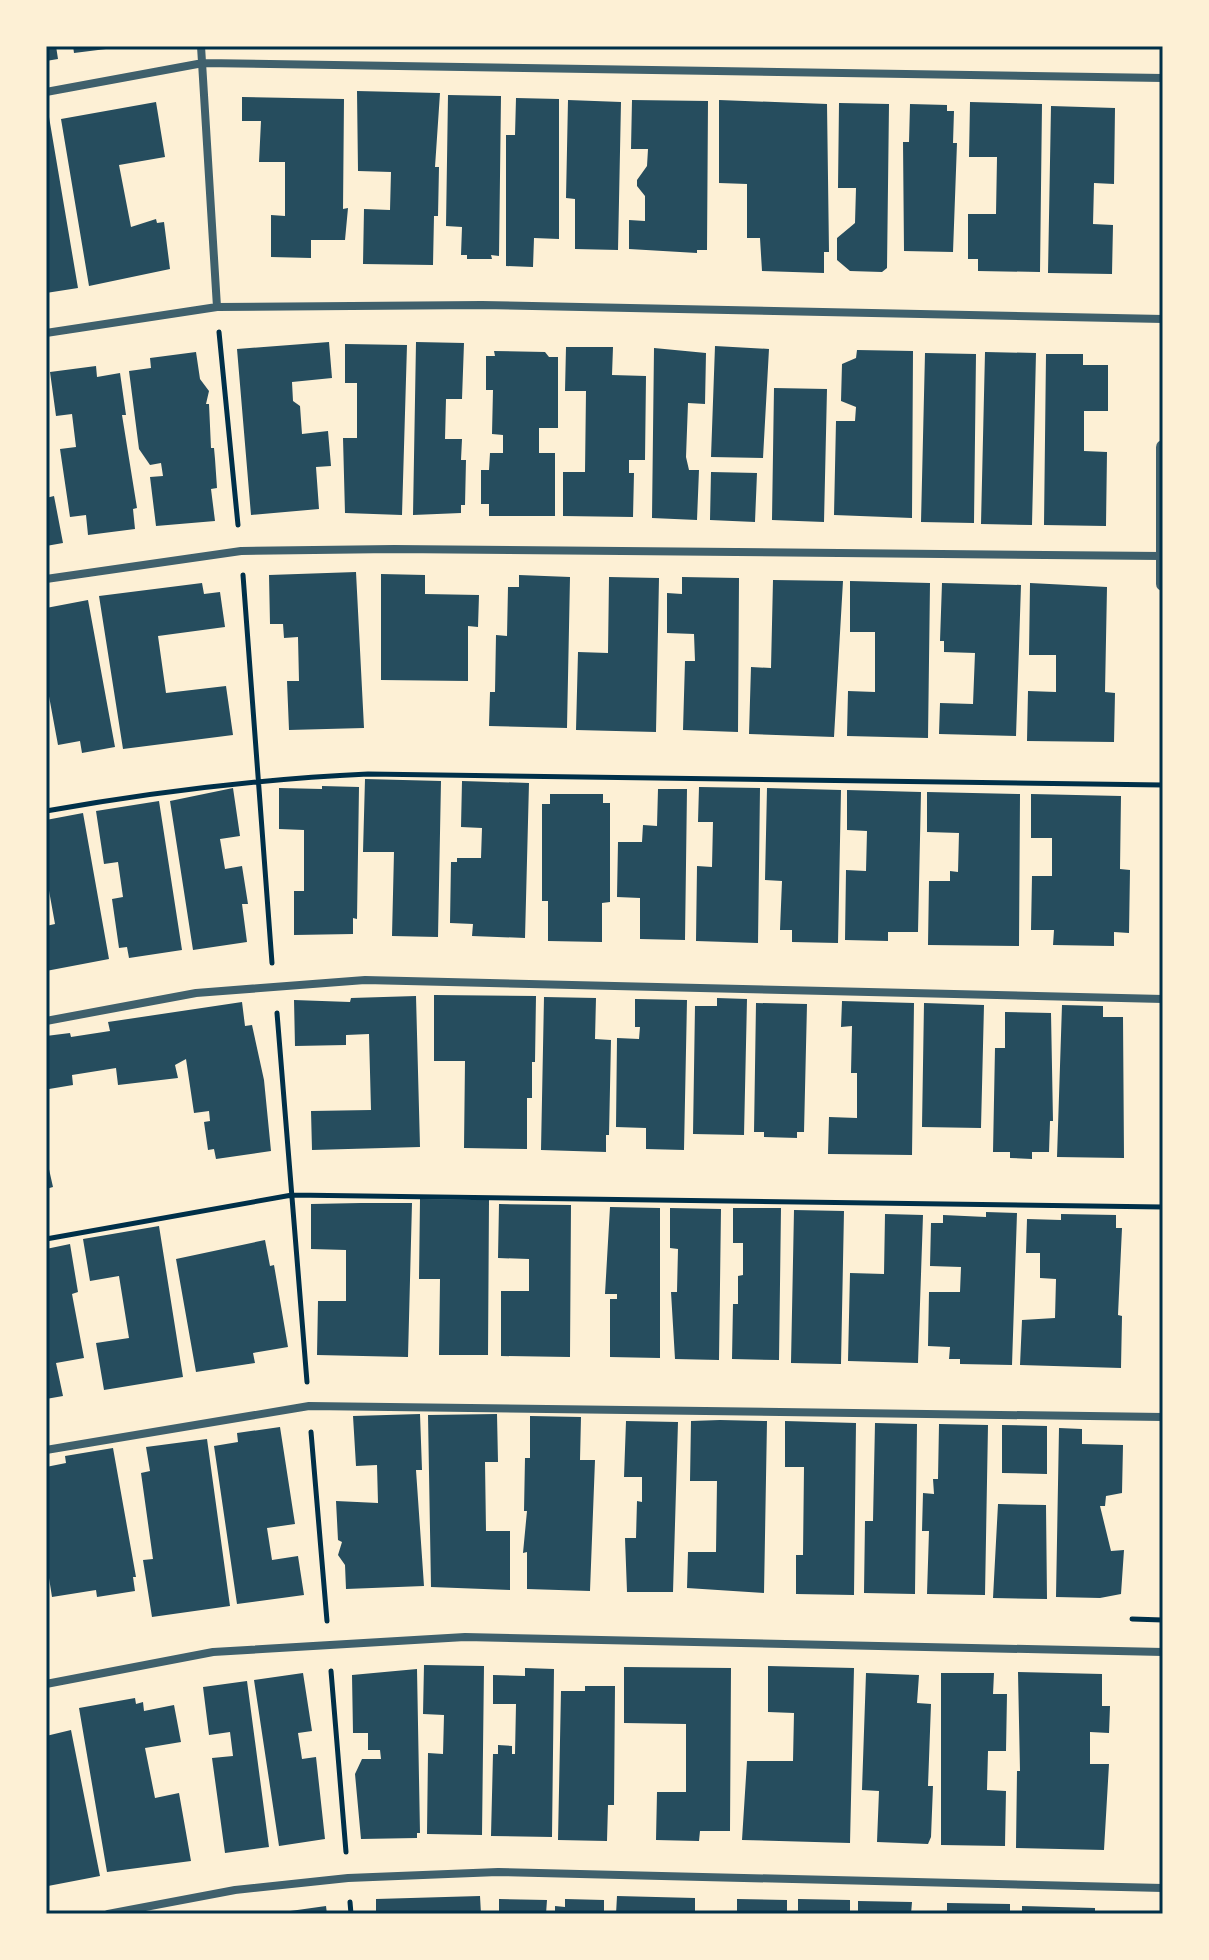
<svg xmlns="http://www.w3.org/2000/svg" width="1209" height="1960" font-family="Figtree,sans-serif">
  <rect width="100%" height="100%" fill="#fdf0d5"/>
  <path fill="#264d5e" d="M46,46h10l2,13 -12,2z
    M73,46h41v2l-40,5z
    M357,91l83,2 -5,74h4l-1,49h-4l-1,49 -70,-1 1,-55 26,1 1,-38 -33,-1z
    M448,95l53,1 -2,160 -8,-1 1,4h-25v-4h-6l1,-28 -16,-1z
    M242,97l102,2 -1,110 5,-1 -3,32h-34v18l-40,-1v-42l14,1v-54h-26l2,-41h-19z
    M516,98l43,1v140l-25,-1 -1,29 -27,-1v-131h9z
    M568,100l53,2 -3,148 -43,-1v-50l-9,-1z
    M632,100l76,1 -1,149h-10v3l-68,-4v-29l16,1v-25l-8,-10v-6l10,-14 1,-17h-17z
    M719,100l108,4 2,148h-5v21l-62,-2 -2,-33h-13v-54l-28,-1z
    M156,102l9,55 -46,8 12,62 25,-8 1,4 7,-1 6,47 -81,17 -28,-167z
    M970,102l72,2 -2,168 -62,-1v-12h-10v-45h28l1,-57h-28z
    M839,103l50,1 -2,164 -5,4 -32,-1 -13,-11v-22l18,-15 1,-35h-18z
    M910,104l37,1v6h7l-1,32h4l-4,109 -49,-1 -1,-109h6z
    M1051,106l64,2 -1,76 -20,-1 -1,41 20,1 -1,49 -64,-1z
    M46,117h3l29,171 -32,5z
    M329,342l3,36 -40,4 1,19 7,5 2,28 26,-3 3,35 -15,1 3,42 -68,6 -14,-166z
    M416,342l48,1 -2,56h-16l-1,40h17l-1,21h5l-1,45h-4v8l-48,2z
    M345,344l62,1 -5,170 -57,-2 -2,-75h14v-55h-12z
    M715,346l54,3 -6,109 -52,-1z
    M566,347h47l-1,28 34,1 -1,84h-16v13h5l-1,44 -70,-1v-44h22l1,-81h-21z
    M654,348l52,5 -1,51 -17,-1 -2,54 3,13h10l-2,50 -45,-2z
    M857,350l56,1 -1,167 -78,-3 2,-94h19l1,-14 -15,-6 1,-37 14,-6z
    M494,351l51,1 4,5h9v71h-19v25h16v63h-66v-12h-8v-34h8l1,-17h13v-18l-11,-1 1,-44h-7v-34h9z
    M196,352l4,27 9,12 -3,13h3l2,44h3l1,11 2,29 -6,1 4,32 -59,5 -6,-49 13,-1 -2,-13 -11,2 -11,-16 -10,-78 22,-3 -1,-10z
    M985,352l51,1 -4,172 -51,-1z
    M925,353l51,1 -2,169 -53,-1z
    M1046,354h37v11h25v46h-24v40l23,1 -1,74 -62,-1z
    M96,366l1,11 23,-4 6,42h-4l15,93 -4,1 2,20 -47,6 -2,-20 -16,2 -10,-68 16,-2 -4,-33 -16,2 -6,-44z
    M774,388l53,1 -3,133 -52,-2z
    M711,472l46,1 -2,49 -45,-2z
    M54,496l9,47 -17,3v-48z
    M356,572l8,156 -75,2 -2,-49h12l-1,-44 -14,1 -1,-14h-13l-1,-49z
    M381,574l44,1v19l54,1 -1,32 -10,-1v55l-87,-1z
    M519,575l51,2 -3,151 -78,-2 1,-34h5l1,-57 11,1 1,-49h11z
    M609,577l50,1 -3,154 -80,-2 2,-78 30,1z
    M682,577l57,1 -1,154 -55,-2 2,-69h10l-1,-27 -27,-1v-40l15,1z
    M773,580l70,1 -9,156 -85,-3 2,-67 20,1z
    M850,581l80,2 -2,155 -81,-2 1,-45 27,1v-60h-25z
    M202,583l2,11 16,-2 5,35 -67,9 8,57 60,-7 7,49 -110,14 -24,-153z
    M942,583l79,2 -5,151 -77,-2 1,-31 33,1 2,-51 -31,-1v-11h-4z
    M1030,583l77,4 -2,105 10,1 -1,49 -87,-1 1,-50 28,1v-37h-27z
    M88,600l27,147 -33,6 -2,-12 -22,4 -12,-65v-72z
    M365,779l76,2 -3,156 -46,-1 2,-84h-31z
    M462,781l67,2 -4,155 -53,-2 1,-12 -23,-1 1,-61h6v-4h24l1,-30 -21,-1z
    M322,786l37,1 -2,132 -4,-1v16l-59,1v-44h10v-61l-25,-1v-41l43,1z
    M699,787l61,1 -2,155 -62,-2 1,-75 15,1 1,-45h-15z
    M233,788l7,48 -20,3 5,30 17,-3 6,38h-6l5,38 -54,8 -23,-149z
    M767,788l74,2 -3,153 -46,-1v-12h-12l2,-49 -17,-1z
    M658,789h29l-2,151 -45,-1v-41l-23,-1 1,-55h24l1,-17 14,1z
    M847,790l74,2 -3,140h-30v9l-43,-1 1,-70 20,1 1,-40 -20,-1z
    M927,792l93,2 -1,152 -91,-1 1,-64h21v-10l8,1 1,-39 -32,-1z
    M550,794h53v9h7v99l-8,1v39l-54,-1v-40h-6v-97h8z
    M1031,794l90,2 -1,73 10,1 -1,63 -15,-1v14l-61,-1 1,-15h-23l1,-54h20v-38h-21z
    M159,801l23,149 -53,8 -2,-11 -8,1 -7,-49 11,-2 -5,-35 -14,2 -8,-53z
    M83,813l26,146 -63,12v-45l9,-2 -9,-50v-54z
    M434,995l102,1 -1,66h-3v36h-5v51l-63,-1 1,-87h-31z
    M416,996l4,151 -108,3 -1,-39 60,-1 -2,-76 -23,1v10l-51,1 -1,-46 56,2 1,-4z
    M544,997l52,1 -1,41 16,1 -2,95h-3v17l-65,-2z
    M717,998l30,1 -3,136 -51,-1 2,-128h22z
    M635,999l52,1 -3,150 -38,-1v-21l-30,-1 1,-89 22,1 1,-12h-5z
    M842,1001l72,2 -2,152 -84,-1 1,-37 28,1v-45h-6l1,-47 -11,1z
    M242,1002l3,24 7,-1 12,55 7,71 -55,8 -2,-10 -6,1 -4,-28 6,-1 -1,-10 -15,2 -8,-54 -11,6 3,13 -60,7 -2,-17 -44,7 1,10 -24,4 -3,-53 24,-3 1,4 39,-6 -2,-9z
    M756,1003l51,1 -3,128h-7v6l-33,-1v-5h-10z
    M924,1003l60,2 -3,123 -59,-1z
    M1062,1005l41,1v11h20l1,141 -67,-1z
    M1005,1012l46,1 2,108h-3l-1,31h-17v7l-22,-1v-6h-17l2,-104h10z
    M46,1156l7,31 -7,2z
    M420,1199l69,1 -1,155h-49l1,-76h-21z
    M361,1203h51l-4,154 -91,-2 1,-54h28v-51l-35,-1v-45z
    M499,1204l72,1 -1,152 -69,-1v-65h28v-32l-31,-1z
    M610,1207l50,1v150l-50,-1v-58h7v-5h-12z
    M670,1208l51,1 -2,151 -44,-1 -4,-67h6l1,-43 -8,-1z
    M733,1208h48l-2,152 -47,-1 1,-55h5v-28l5,-1v-32h-10z
    M794,1210l50,1 -3,153 -50,-1z
    M986,1212l31,1 -5,152 -52,-1v-5h-11l1,-12 -22,-1 1,-54h31l1,-25 -31,-1 1,-43h12v-8l43,2z
    M885,1214l38,1 -5,148 -70,-2 2,-88 34,1z
    M1061,1214l55,1v13h6l-4,87 4,1 -1,52 -101,-3 2,-45 33,-2 1,-39 -16,-1v-25h-14l1,-34 34,1z
    M159,1226l24,151 -79,13 -8,-47 33,-5 -10,-62 -29,5 -7,-42z
    M265,1240l5,26 4,-1 14,82 -35,6 2,10 -59,9 -20,-113z
    M70,1244l8,48 -6,2 12,64 -28,5 7,33 -17,3v-150z
    M420,1414l2,56h-6l8,116 -78,3 -1,-24 -7,-10 4,-13 -4,-2 -2,-39 42,2 -1,-38 -21,1 -3,-50z
    M497,1414l1,48h-13l1,69h24v59l-79,-3 -3,-172z
    M530,1416l51,1 -1,43h15l-5,131 -63,-2v-37l-4,1 4,-42h-3l1,-53h5z
    M720,1420l47,1 -3,172 -77,-5 1,-36h28l1,-71h-27l1,-60z
    M626,1421l52,1 -5,170h-46l-2,-54h11l1,-37 5,1v-25h-18z
    M785,1421l71,2 -2,172 -58,-1v-39h7l1,-88h-19z
    M875,1423l42,1 -2,170 -51,-1 1,-72h8z
    M939,1424l49,1 -3,170 -58,-1 2,-63h-7l1,-38 11,1 -1,-15h5z
    M1002,1425l45,1v48l-45,-1z
    M280,1427l15,97 -28,4 5,32 26,-4 6,39 -67,9 -23,-158 24,-4 -1,-9z
    M1059,1428l23,1v15l41,1 -1,48 -16,3 -1,10h-5l11,45 13,-1 -3,44 -21,4 -44,-1z
    M207,1439l23,167 -78,11 -9,-57 10,-1 -12,-86 9,-2 -4,-24z
    M113,1448l23,129h-3l2,14 -38,6 -1,-7 -44,7 -6,-38v-92l20,-4 -1,-7z
    M998,1504l48,1 1,94 -54,-1z
    M424,1665l60,1 -2,169 -55,-1 1,-81 15,1 1,-39 -21,-1z
    M768,1666l86,2 -4,175 -108,-3 5,-79h46l1,-48 -26,-1z
    M624,1667l107,1 -1,163h-30l-1,10 -43,-1 1,-48h29v-68l-62,-1z
    M525,1668l29,1 -2,168 -61,-1 2,-82h5v-9l14,1v8h3l1,-50h-23v-29l32,1z
    M417,1669l3,164h-3v5l-56,1 -6,-65 7,-15h19l-1,-9h-12v-17h-15l-1,-58z
    M1018,1672l84,2v32h8l-1,27 -19,-1v32h19l-5,86 -88,-2 1,-77h3z
    M303,1673l9,58 -14,2 4,26 14,-2 9,82 -46,7 -25,-166z
    M866,1673l53,2 -2,28 14,1 -3,82h5l-2,51 -3,7 -51,-2 2,-51 -17,-1z
    M941,1673h53l-1,21h14l-1,57h-18l-1,39 19,1 -1,55 -64,-1z
    M247,1681l22,166 -44,6 -13,-95 21,-2 -3,-24 -21,3 -6,-48z
    M585,1686h30l-1,119h-6l-1,36 -49,-1 3,-149h24z
    M135,1698l1,6 7,-2 1,9 30,-6 7,37 -36,6 10,50 24,-5 12,68 -84,11 -28,-164z
    M71,1730l29,146 -52,10 -2,-150z
    M480,1896l1,18h-105v-15z
    M617,1896l78,2v16h-79z
    M499,1899l48,1 -1,14h-47z
    M565,1899l39,1v14h-49v-8l10,1z
    M737,1899l50,1v14h-50z
    M798,1899l52,1v14h-52z
    M858,1901l54,1 -1,12h-53z
    M947,1903l63,1v10h-63z
    M326,1906l1,8h-44v-2z
    M1022,1906l73,2v6h-73z"/>
  <g fill="none" stroke-linecap="round" stroke-linejoin="round">
    <path stroke="#003049" stroke-width="5" d="M219,332l19,193
      M243,575l29,388
      M46,811c107,-19 213,-32 322,-37l795,11
      M277,1013l30,369
      M46,1239l246,-44 871,12
      M311,1432l16,189
      M1132,1619l31,1
      M331,1671l15,181
      M350,1902l1,12"/>
    <path stroke="#3f606c" stroke-width="8" d="M201,46l16,261
      M46,92l157,-29 960,15
      M46,333l171,-26 265,-2 681,14
      M46,579l195,-28 153,-2 768,7
      M46,1021l150,-28 169,-13 798,19
      M46,1450l263,-44 854,11
      M46,1684l167,-32 252,-15 698,15
      M108,1914l127,-24 113,-12 150,-6 665,16"/>
    <path stroke="#3f606c" stroke-width="14" d="M1163,447v137"/>
  </g>
  <rect width="1209" height="1960" fill="none" stroke="#fdf0d5" stroke-width="96"/>
  <rect x="48" y="48" width="1113" height="1864" fill="none" stroke="#003049" stroke-width="3"/>
</svg>
